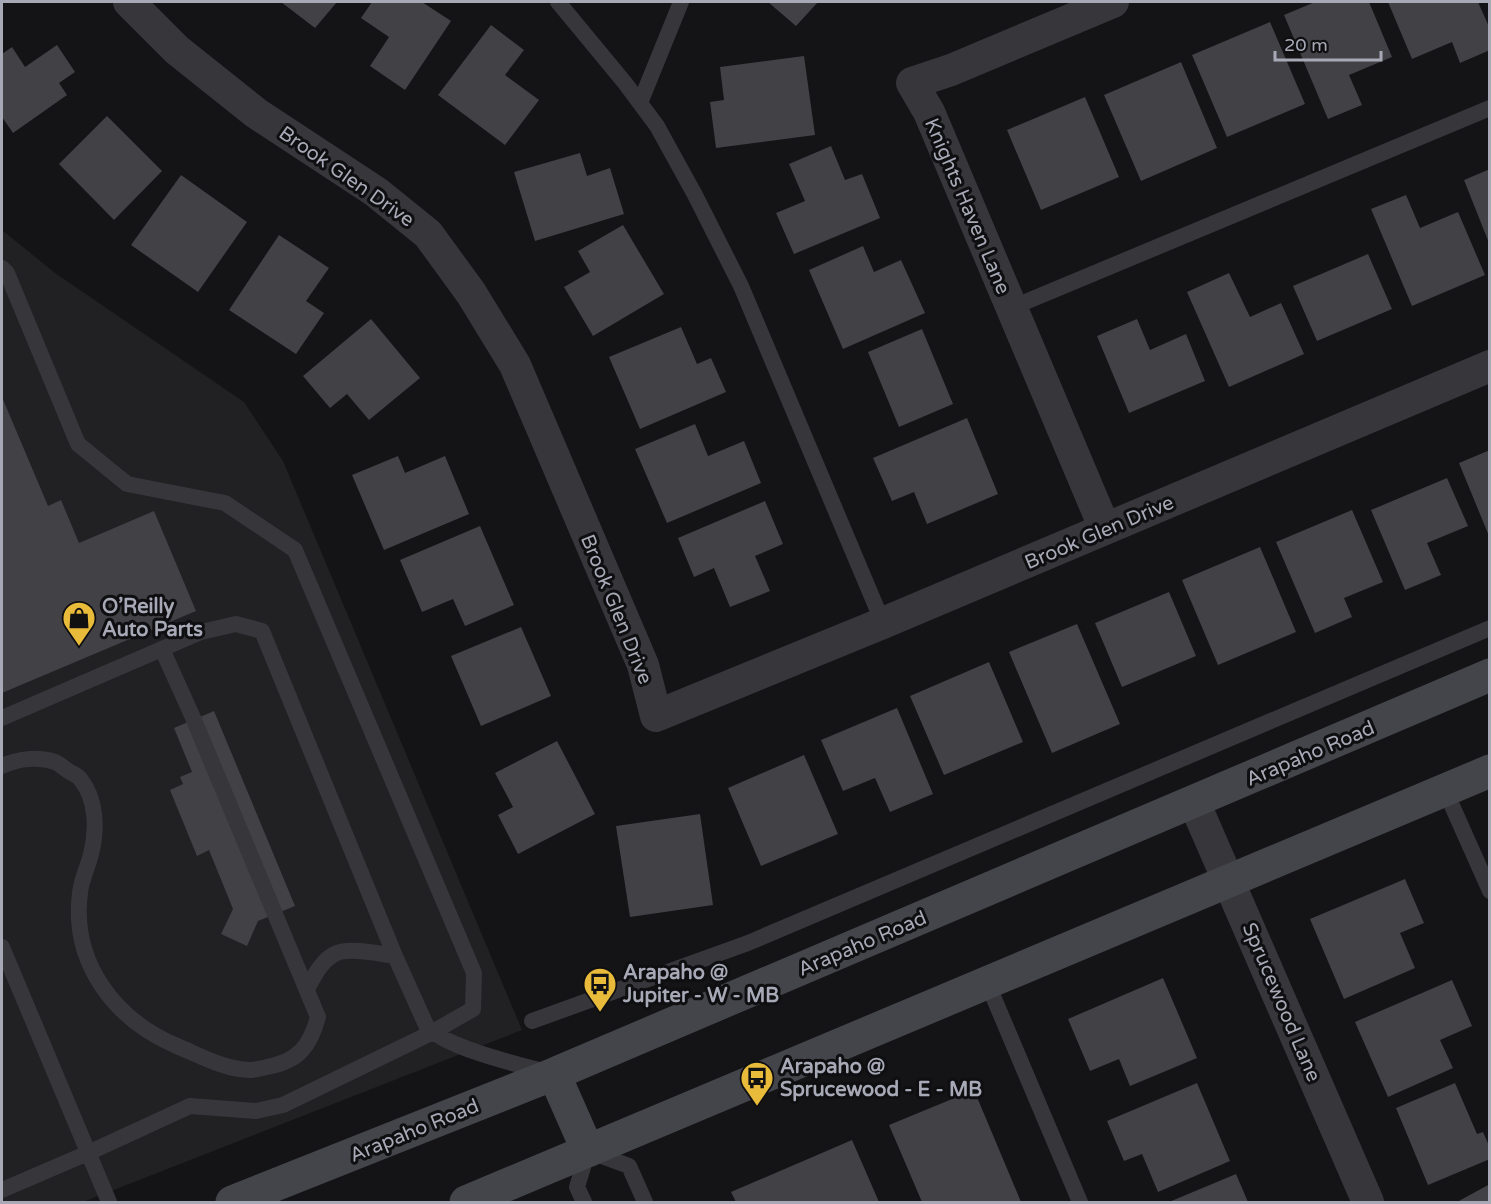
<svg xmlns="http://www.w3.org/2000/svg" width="1491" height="1204" font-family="'Varela Round',sans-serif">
  <rect width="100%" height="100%" fill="#141416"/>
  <path fill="#212023" d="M2,230l53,43 189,129 39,59 239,569 -439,172h-81z"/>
  <path fill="#414146" d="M281,2h56l-22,26z
    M372,2h50l29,19 -46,69 -35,-24 19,-29 -28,-19z
    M768,2h50l-22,24z
    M1315,2h54l23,55 -43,18 13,30 -34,14 -44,-104z
    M1388,2h90l12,27v21l-30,13 -8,-21 -40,17z
    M1270,22l35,82 -78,33 -35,-82z
    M491,25l33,25 -19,25 34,25 -34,45 -67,-50z
    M57,45l18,27 -16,11 8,12 -54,38 -11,-16v-63l10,-7 13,20z
    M804,56l11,79 -99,13 -6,-46 14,-2 -4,-33z
    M1181,62l36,86 -76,33 -37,-86z
    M1085,97l34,80 -78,33 -34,-80z
    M107,116l55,55 -48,49 -55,-56z
    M831,146l14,34 17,-6 18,44 -86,36 -18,-41 29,-12 -16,-37z
    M580,153l7,23 23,-8 14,46 -89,27 -21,-69z
    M1490,169v74h-1l-25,-63z
    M181,175l66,47 -49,70 -67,-47z
    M1406,195l14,33 38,-16 27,63 -73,31 -41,-97z
    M623,225l41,69 -71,42 -29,-49 26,-15 -12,-21z
    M279,235l50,33 -23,33 18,12 -28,41 -67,-44z
    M863,246l11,26 27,-12 24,53 -82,36 -34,-79z
    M1368,254l24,55 -75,32 -24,-55z
    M1229,273l21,44 31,-14 23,51 -75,33 -42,-95z
    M371,319l49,59 -51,42 -22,-26 -17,14 -27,-32z
    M1137,319l13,31 36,-16 19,47 -76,32 -32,-77z
    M681,327l16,37 14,-6 15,34 -86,37 -31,-72z
    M922,329l31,75 -54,23 -31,-75z
    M2,397l46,109 13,-6 18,43 75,-32 42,100 -194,82z
    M967,418l31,76 -71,30 -13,-32 -22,9 -19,-43z
    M695,424l13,32 36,-15 17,42 -94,40 -32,-74z
    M1490,450v86h-1l-30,-73z
    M398,456l7,17 40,-17 24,58 -85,36 -32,-75z
    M1447,478l21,48 -41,17 14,32 -36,15 -34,-80z
    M765,501l18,43 -28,12 15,35 -40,16 -16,-39 -20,9 -16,-39z
    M1352,510l31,72 -39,16 8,19 -37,16 -39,-91z
    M480,526l34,79 -49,21 -12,-27 -31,13 -22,-52z
    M1260,547l36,85 -78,33 -36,-85z
    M1169,592l27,64 -74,31 -27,-64z
    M1077,624l43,100 -68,29 -43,-101z
    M521,627l30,69 -70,30 -30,-70z
    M989,662l34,80 -79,33 -34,-79z
    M897,708l36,86 -43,18 -15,-34 -32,13 -22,-51z
    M214,711l81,195 -37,15 -11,25 -26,-12 12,-25 -24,-59 -12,6 -27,-66 13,-6 -3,-7 12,-5 -18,-44z
    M557,741l38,73 -77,40 -20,-39 15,-8 -18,-34z
    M804,755l34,79 -77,32 -33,-78z
    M700,814l13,91 -83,12 -14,-91z
    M1405,879l19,44 -24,10 15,35 -71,31 -34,-80z
    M1163,978l34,80 -67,28 -11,-27 -29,12 -22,-52z
    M1452,980l20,46 -32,14 13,28 -65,29 -33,-75z
    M1197,1083l33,78 -72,31 -16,-38 -18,7 -17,-40z
    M1455,1083l22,51 6,-2 7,16v11l-62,26 -32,-77z
    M974,1090l47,112h-99l-33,-77z
    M852,1140l27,62h-143l-5,-10z
    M1236,1174l12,28h-79z
    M1490,1184v18h-33z"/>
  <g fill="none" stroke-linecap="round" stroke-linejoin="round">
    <path stroke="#36363b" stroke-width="16" d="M558,2l67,81 32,43 38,69 46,91 142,337
      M640,103l41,-101
      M2,268l5,5 71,171 49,40 98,19 70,47 179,423 -1,36 -42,24 -148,72 -27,6 -66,-5 -102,47 -86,37
      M1011,308l479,-200
      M2,718l199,-86 35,-8 26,7 133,325 31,69c16,22 93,40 121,47
      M2,766c15,-7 36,-10 53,-4 5,2 10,7 15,10 4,2 9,4 11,8 16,20 16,51 10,74 -3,13 -10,26 -11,39 -9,70 35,127 97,153 22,9 48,24 73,24 5,0 12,-2 17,-3 32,-6 43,-21 51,-50l-124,-297 -32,-71
      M1445,790l45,101
      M2,947l107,255
      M987,982l93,220
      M307,989c7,-13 15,-30 30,-36 13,-6 44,1 58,3
      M532,1021l216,-78 742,-315
      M584,1202l-7,-15 11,-36 41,15 16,36"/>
    <path stroke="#36363b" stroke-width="32" d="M129,2l48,48 79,63 120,79 52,42 43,59 44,72 128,300 13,51 227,-93 607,-257
      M1105,529l-176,-417 -17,-29 39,-13 162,-68
      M1194,802l174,400"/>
    <path stroke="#44454b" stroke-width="33" d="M554,1074l34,77
      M232,1202l322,-128 936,-399
      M466,1202l1024,-431"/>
  </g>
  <defs>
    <g id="shop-pin" transform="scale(1.725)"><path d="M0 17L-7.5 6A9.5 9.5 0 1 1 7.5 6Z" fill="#e9bb3a" stroke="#0f0f11"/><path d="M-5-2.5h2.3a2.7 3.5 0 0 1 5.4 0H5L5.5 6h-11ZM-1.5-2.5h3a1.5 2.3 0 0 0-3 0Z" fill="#111"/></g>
    <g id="bus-pin" transform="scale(1.725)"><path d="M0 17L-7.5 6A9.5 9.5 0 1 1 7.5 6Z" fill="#e9bb3a" stroke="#0f0f11"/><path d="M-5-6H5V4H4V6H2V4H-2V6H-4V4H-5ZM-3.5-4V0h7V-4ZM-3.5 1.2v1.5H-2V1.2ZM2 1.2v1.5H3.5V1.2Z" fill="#111"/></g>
  </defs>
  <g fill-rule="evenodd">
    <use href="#shop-pin" x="79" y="618"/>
    <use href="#bus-pin" x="600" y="984"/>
    <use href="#bus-pin" x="757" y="1078"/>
  </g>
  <g text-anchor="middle" stroke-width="6" stroke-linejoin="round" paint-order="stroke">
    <g font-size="20" fill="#a7aab6" stroke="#0f0f11">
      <text transform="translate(347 176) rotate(35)" y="7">Brook Glen Drive</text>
      <text transform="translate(968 206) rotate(67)" y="7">Knights Haven Lane</text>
      <text transform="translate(1099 532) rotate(-23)" y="7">Brook Glen Drive</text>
      <text transform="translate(617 609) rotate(68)" y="7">Brook Glen Drive</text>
      <text transform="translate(1310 753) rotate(-23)" y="7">Arapaho Road</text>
      <text transform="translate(862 943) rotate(-23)" y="7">Arapaho Road</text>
      <text transform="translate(1282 1002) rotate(67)" y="7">Sprucewood Lane</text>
      <text transform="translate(414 1130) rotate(-22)" y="7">Arapaho Road</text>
    </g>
    <g font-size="20" font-weight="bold" fill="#a7aab6" stroke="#0f0f11" text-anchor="start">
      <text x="102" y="613">O’Reilly<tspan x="102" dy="23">Auto Parts</tspan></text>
      <text x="623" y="979">Arapaho @<tspan x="623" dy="23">Jupiter - W - MB</tspan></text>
      <text x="780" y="1073">Arapaho @<tspan x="780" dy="23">Sprucewood - E - MB</tspan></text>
    </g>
  </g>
  <rect width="1491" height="1204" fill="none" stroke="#a7aab6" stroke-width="6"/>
  <path d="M1275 51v9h106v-9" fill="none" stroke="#a7aab6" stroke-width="3"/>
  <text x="1284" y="51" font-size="18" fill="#a7aab6" stroke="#0f0f11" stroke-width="4.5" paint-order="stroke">20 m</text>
</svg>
